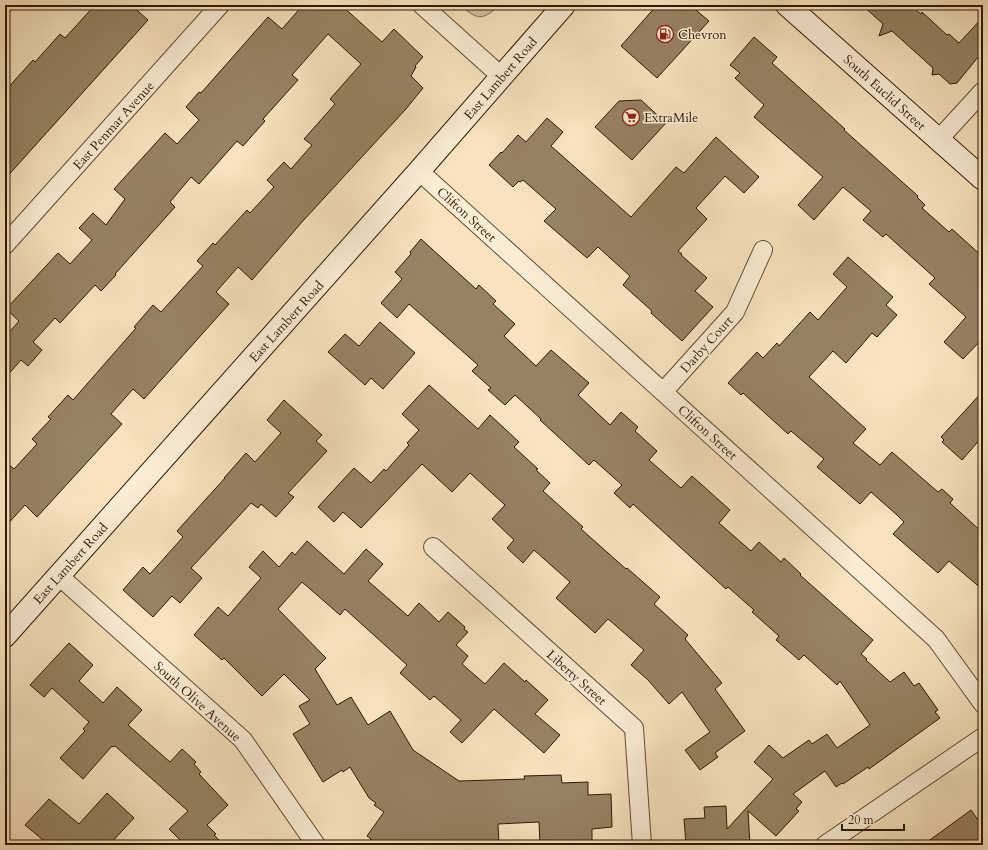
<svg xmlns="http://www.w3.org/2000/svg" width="988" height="850" font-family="Cardo,serif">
  <rect width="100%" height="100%" fill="#f8e3be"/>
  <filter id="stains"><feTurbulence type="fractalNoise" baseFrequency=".005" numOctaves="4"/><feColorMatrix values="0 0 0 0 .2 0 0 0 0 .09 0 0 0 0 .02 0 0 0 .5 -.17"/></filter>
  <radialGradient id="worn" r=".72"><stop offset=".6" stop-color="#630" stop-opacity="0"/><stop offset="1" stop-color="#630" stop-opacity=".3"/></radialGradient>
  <path fill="#d6c09e" stroke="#826c50" d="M460,5h39c-16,17 -23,14 -39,0z"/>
  <path fill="#978264" stroke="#2e1802" d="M95,5h36l17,15 -143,159v-88l28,-31 2,2 25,-28 5,4z
    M303,5h38l41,37 12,-13 29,28 -8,9 1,1 -5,9 12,12 -17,21 -104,113 -50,58 -14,-13 -22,25 13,12 -85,95 -11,-10 -22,25 11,10 -85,93 -12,-12 -20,22v-66l9,8 23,-25 -5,-5 19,-20 -3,-2 20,-22 5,5 63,-72 -2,-1 19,-22 8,7 42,-46 -6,-5 16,-18 2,2 32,-35 3,3 24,-26 -7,-7 17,-18 7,7 21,-24 -8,-6 31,-35 -5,-5 31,-35 -33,-30 -36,41 6,5 -35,39 2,2 -22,25 -6,-5 -38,43 -8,-7 -21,25 5,5 -60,67 1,1 -15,16 -6,-6 -35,38 -5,-5 -22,24 9,8 -14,16 -7,-6 -16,18v-41l14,-16 -13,-12 52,-56 12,11 22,-24 -13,-12 14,-15 13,12 19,-26 -11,-10 51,-56 12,11 22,-24 -13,-13 13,-15 2,1 67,-76 14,12z
    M657,5h33l19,16 -52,57 -36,-32z
    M862,5h48l11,9 1,-2 25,23 2,-1 10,9 24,-26v34l-26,32 -7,1 -11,-10 -7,1 1,-7 -41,-37 -13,5 4,-12z
    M754,37l23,20 -5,6 73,66 -1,1 74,66 -1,1 8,8 -3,3 27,24 3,-3 31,28v81l-20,21 -19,-17 22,-25 -37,-33 6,-6 -49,-44 -3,3 -20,-17 8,-9 -28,-24 -29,33 -16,-15 25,-28 -69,-60 10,-12 -29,-27 5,-5 -10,-8z
    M641,100l25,23 -34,37 -37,-33 24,-26z
    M547,118l16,14 -12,14 80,71 45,-50 8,6 32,-36 43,40 -15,16 -19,-17 -29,32 11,11 -29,32 4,3 -1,1 26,23 -12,13 18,16 -31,34 -31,-28 1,-2 -29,-26 7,-9 -32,-29 -11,11 -43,-37 12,-12 -33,-29 -3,2 -1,-1 -6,6 -24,-22 12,-13 1,1 16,-18 8,7z
    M421,239l55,50 3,-4 17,16 -3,3 22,20 -11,12 32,30 15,-16 38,33 -11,12 32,30 11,-13 17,15 -3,4 22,20 -8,9 32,28 11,-12 38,34 -11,13 32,28 8,-9 22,20 3,-4 17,16 -1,1 73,65 -12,14 6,5 -1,1 24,22 14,-10 10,14 5,-3 19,27 -3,2 5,6 -71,51 -1,-2 -25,17 -1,-1 -6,4 -11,-16 -32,23 9,8 -6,7 3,2 -23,25 -28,-25 2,34h-64l-2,-26 21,-1 -1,-11 22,-1 1,23 46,-50 -19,-17 15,-17 14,13 26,-18 3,4 15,-10 10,14 33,-23 -30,-44 -3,4 -33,-30 -5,5 -23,-20 3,-4 -27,-24 2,-2 -26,-23 -2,2 -93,-85 -3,4 -16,-15 8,-8 -28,-25 -5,5 -49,-45 1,-1 -26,-24 -10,10 -17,-15 3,-2 -19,-17 6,-6 -69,-61 -12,14 -16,-15 21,-24 -7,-7 16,-18 -1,-2z
    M848,257l45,40 -7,8 11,10 -20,22 -5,-4 -26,30 -13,-12 -24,26 57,52 -13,14 27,22 12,-13 46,40 4,-3 11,10 -3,4 33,30v57l-34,-29 -11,12 -45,-39 11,-12 -7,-7 -26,-23 -11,12 -43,-37 7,-8 -33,-28 -3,3 -45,-41 -2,2 -13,-12 29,-31 6,6 14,-15 2,3 31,-34 8,8 29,-33 -14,-13z
    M380,322l35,31 -32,36 -12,-11 -6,7 -37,-33 17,-18 14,12z
    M429,385l49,44 12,-14 29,27 -5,5 24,22 -2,1 14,13 -7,8 40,36 -2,2 45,40 1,-1 33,29 -6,7 34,31 -3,4 37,44 -7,6 30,42 -30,22 3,4 -18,13 -15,-20 25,-18 -28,-40 -13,12 -21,-24 -17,-15 13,-15 -36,-31 -13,14 -39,-35 14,-16 -36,-32 -11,13 -16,-15 7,-8 -22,-21 13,-14 -35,-32 -18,19 -30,-28 -61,64 -18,-16 -9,10 -16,-15 36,-39 17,15 13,-14 2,2 23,-26 -2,-2 12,-13 -17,-16z
    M983,391v45l-21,24 -20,-18 2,-2 -3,-3z
    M284,400l38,35 -6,6 11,10 -39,42 6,4 -18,20 -15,-13 -3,4 -7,-5 -60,65 11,10 -22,25 -8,-7 -19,21 -30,-27 20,-23 7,7 33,-37 -6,-6 48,-53h-1l22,-25 9,9 26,-29 -14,-13z
    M307,541l37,33 22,-25 17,15 -15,17 40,35 11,-13 20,19 9,-10 17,15 -1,2 4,3 -12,13 12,11 -6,8 23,20 19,-21 21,19 1,-2 22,20 -13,14 25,21 -16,18 -50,-44 -32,34 -12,-11 11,-12 -27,-24 -4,4 -30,-27 7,-8 -62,-56 -5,6 -38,-33 -24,27 48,49 -11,11 22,36 14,-8 17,28 22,-14 23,39 46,31 66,-2 -1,-3 37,-1 1,8 26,-1v13l23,-1 1,33 -20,2v16h-52l-1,-23 -41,2 1,21h-132l4,-6 -4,-3 17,-24 -10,-7 2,-2 -7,-5 -19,-31 -7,5 -1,-2 -19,12 -30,-48 17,-10 -11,-18 11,-6 -26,-26 -22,22 -38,-38 -2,2 -28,-25 24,-28 10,9 33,-38 -12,-11 14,-16 16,16 13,-15 3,3z
    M69,643l24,22 -14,16 24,22 14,-16 25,23 -14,15 42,37 12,-13 14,13 -2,2 7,8 -2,2 29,31 -21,20 9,9 -2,1 10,10h-39l-16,-16 19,-18 -73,-65 -2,1 -1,-1 -29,33 -23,-21 25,-27 -2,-2 6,-7 -37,-34 -8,9 -14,-12z
    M107,793l27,25 -25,27h-60l-24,-20 24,-26 30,25z
    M971,810l12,17v18h-60z"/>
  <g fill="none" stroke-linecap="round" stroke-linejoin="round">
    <g stroke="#604b31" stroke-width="20">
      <path id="street" d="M422,5l80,72
        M939,139l44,-48
        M419,171l517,468 47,65
        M5,245l215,-240
        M663,392l72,-80 28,-62
        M433,547l201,181 8,117
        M59,576l184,164 73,105
        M825,845l158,-108"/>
    </g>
    <g stroke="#2e1802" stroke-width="24">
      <path id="secondary" d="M787,5l196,174
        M5,636l414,-465 145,-166"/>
    </g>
    <use href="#street" stroke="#faedd5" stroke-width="18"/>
    <use href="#secondary" stroke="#faedd5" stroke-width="22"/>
  </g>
  <defs>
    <g id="fuel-ring" transform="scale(0.9)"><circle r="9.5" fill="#faedd5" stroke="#8f2418" stroke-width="1.5"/><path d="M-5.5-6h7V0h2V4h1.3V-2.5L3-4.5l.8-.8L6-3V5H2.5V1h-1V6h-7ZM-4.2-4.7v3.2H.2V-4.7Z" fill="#8f2418"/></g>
    <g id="supermarket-ring" transform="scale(0.9)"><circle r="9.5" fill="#faedd5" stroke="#8f2418" stroke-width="1.5"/><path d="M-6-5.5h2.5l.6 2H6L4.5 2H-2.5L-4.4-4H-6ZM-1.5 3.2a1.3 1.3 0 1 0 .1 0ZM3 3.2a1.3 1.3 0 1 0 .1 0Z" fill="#8f2418"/></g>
  </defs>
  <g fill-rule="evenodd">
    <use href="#fuel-ring" x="665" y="34"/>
    <use href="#supermarket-ring" x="631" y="117"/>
  </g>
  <g text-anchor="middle" stroke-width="3" stroke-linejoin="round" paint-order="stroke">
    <g font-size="13" fill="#2e1802" stroke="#faedd5" text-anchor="start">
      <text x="678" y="39">Chevron</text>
      <text x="644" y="122">ExtraMile</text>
    </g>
    <g font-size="13" fill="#2e1802" stroke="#faedd5">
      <text transform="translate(500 78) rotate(-49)" y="5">East Lambert Road</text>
      <text transform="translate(885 92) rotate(42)" y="5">South Euclid Street</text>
      <text transform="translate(113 125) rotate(-48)" y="5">East Penmar Avenue</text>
      <text transform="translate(467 214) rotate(42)" y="5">Clifton Street</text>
      <text transform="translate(286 321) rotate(-48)" y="5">East Lambert Road</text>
      <text transform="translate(706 344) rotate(-48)" y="5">Darby Court</text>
      <text transform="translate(708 432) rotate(42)" y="5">Clifton Street</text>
      <text transform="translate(70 563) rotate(-48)" y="5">East Lambert Road</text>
      <text transform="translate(577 677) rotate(42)" y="5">Liberty Street</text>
      <text transform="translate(198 701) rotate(42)" y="5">South Olive Avenue</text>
    </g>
  </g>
  <rect width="988" height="850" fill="none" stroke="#f8e3be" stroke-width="20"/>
  <rect x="6" y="6" width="976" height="838" fill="none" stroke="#2e1802" stroke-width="2"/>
  <rect x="10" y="10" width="968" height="830" fill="none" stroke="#2e1802"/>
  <path d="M842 824v6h62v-6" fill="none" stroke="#2e1802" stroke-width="2"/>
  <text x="848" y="824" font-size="12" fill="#2e1802" stroke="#faedd5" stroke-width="3" paint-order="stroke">20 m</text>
  <rect width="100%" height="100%" filter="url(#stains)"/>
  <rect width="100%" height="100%" fill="url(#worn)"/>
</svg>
